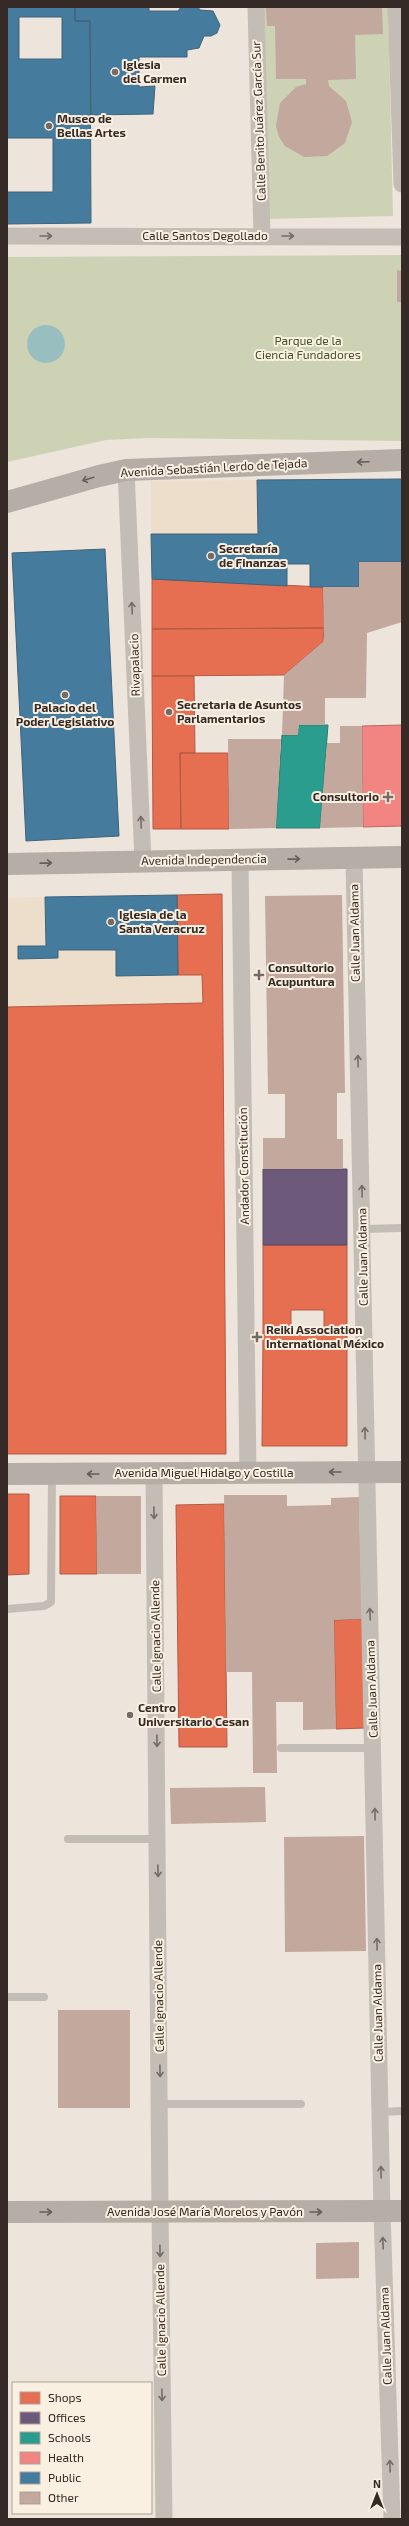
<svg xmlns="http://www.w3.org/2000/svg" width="409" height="2526" font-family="'Exo 2',sans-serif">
  <rect width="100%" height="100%" fill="#ede5dc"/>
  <path fill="#cdd2b5" d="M262,7h126l5,209 -126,3z
    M402,255v186l-253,-3 -43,2 -99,22v-205z"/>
  <path fill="#ecdeca" d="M257,480l1,54h-107v-53z
    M45,897l1,49h-28l1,13 39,-1v-8h58v26l86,-1 1,28 -196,4v-109z"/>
  <path fill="#98bebf" d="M27 344a19 19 0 1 1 38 0a19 19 0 1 1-38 0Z"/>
  <path fill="#e76f51" stroke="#b25a44" d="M152,579l171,8 1,41 -172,1z
    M324,628l-1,14 -39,33 -132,1v-47z
    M152,676h42l1,77h-15l1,76h-28z
    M180,753h48l1,76h-48z
    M222,894l4,560h-219v-447l196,-4 -1,-28h-24l-1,-80z
    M263,1245h84v87h-23v-22h-33v22h-28z
    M263,1332h84v114h-85z
    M7,1494h22v80l-22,1z
    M60,1496h36l1,78h-37z
    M224,1504l3,243h-48l-3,-242z
    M362,1619l3,109 -29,1 -2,-109z"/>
  <path fill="#6d597a" stroke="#5c4b60" d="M263,1169h84v76h-84z"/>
  <path fill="#2a9d8f" stroke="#2d7a6f" d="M299,725h29l-8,103h-44l6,-93h16z"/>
  <path fill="#f28482" stroke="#b96966" d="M402,725v101l-39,1 -1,-101z"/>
  <path fill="#457b9d" stroke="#406379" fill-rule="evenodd" d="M7,7h68v14h15l1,202 -84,1v-32h46v-54h-46zM19,17h43v42h-43z
    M75,7h74v4h29l3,-4h17l2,3 13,1 7,14 -3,8 -6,3h-7l-5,12 -12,2v7h-48v30l16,-1 -2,28 -62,1 -1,-94h-15z
    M402,479v83h-43v25h-49v-23h-23v22l-135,-7 -1,-45h107l-1,-54z
    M105,549l14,287 -93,5 -14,-288z
    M177,895l1,80 -62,1v-26h-58v8l-40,1v-13h28l-1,-49z"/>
  <path fill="#c2a89d" d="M266,7h116l1,27 -28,1 1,44 -28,1 1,6 17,15 6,21 -7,21 -18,13 -23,1 -19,-11 -6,-9 -3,-11 4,-23 16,-16 10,-3v-5h-30l-1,-53h-8z
    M397,270l5,1v31h-5z
    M359,562h43v60l-35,11 -1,65h-41v27h-26l-1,10h-16l2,-60 40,-34 -1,-54h36z
    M340,726h22l1,101 -43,1 7,-85h13z
    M228,739h53l-5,89 -47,1z
    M342,895l3,198h-8v46h6v30h-80v-31h22v-44h-17l-3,-198z
    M224,1495h63v11l44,-1v-7l28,-1 3,122 -28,1 2,109 -33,1v-28h-27l1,71h-24l-1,-101h-26z
    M96,1496h45v78h-44z
    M265,1787l1,35 -95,2 -1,-36z
    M364,1836l2,115 -81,1 -1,-115z
    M58,2010h72v98h-72z
    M359,2242v36l-43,1v-36z"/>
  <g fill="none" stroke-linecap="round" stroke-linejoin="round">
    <path stroke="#c4bdb6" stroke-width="8" d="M363,1229l39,-1
      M7,1609l37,-3 7,-4 1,-127
      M281,1748h92
      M68,1839h90
      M7,1997h37
      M160,2104h141
      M380,2112l22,-1"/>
    <path stroke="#c4bdb6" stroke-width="17" d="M256,7l6,229
      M396,7l6,177
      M7,236l395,1
      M126,470l17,391
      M354,858l28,1353 10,308
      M240,860l8,613
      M154,1474l6,738 4,307"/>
    <path stroke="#b5ada6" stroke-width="22" d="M7,502l92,-26 27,-6 276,-10
      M7,864l395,-7
      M7,1474l395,-2
      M7,2212l395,-1"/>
  </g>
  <defs><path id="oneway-shaft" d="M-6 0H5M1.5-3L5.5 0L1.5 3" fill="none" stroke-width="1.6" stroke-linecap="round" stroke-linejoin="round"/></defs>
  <g stroke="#756c66">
    <use href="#oneway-shaft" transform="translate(46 236)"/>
    <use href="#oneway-shaft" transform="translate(288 236)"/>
    <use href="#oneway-shaft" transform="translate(132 608) rotate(-92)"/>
    <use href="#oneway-shaft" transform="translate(141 822) rotate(-92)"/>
    <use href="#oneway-shaft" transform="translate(358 1061) rotate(-91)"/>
    <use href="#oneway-shaft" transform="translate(362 1191) rotate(-91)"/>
    <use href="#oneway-shaft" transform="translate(365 1433) rotate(-91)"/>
    <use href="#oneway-shaft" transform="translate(154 1513) rotate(89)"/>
    <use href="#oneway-shaft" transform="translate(370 1614) rotate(-92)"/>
    <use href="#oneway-shaft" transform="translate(157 1741) rotate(89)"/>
    <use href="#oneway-shaft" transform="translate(375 1814) rotate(-91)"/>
    <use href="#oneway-shaft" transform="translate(158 1871) rotate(89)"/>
    <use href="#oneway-shaft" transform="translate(377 1944) rotate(-91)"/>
    <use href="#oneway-shaft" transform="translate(160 2071) rotate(89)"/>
    <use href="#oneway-shaft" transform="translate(381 2172) rotate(-91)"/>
    <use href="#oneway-shaft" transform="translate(383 2243) rotate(-92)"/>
    <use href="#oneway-shaft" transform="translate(160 2251) rotate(89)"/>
    <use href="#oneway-shaft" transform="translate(162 2395) rotate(89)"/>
    <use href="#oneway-shaft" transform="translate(390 2466) rotate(-92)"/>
  </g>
  <g stroke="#685e59">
    <use href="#oneway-shaft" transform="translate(363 462) rotate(178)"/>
    <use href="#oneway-shaft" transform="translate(88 479) rotate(163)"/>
    <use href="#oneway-shaft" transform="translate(294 859) rotate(-1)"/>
    <use href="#oneway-shaft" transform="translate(46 863) rotate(-1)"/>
    <use href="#oneway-shaft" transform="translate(335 1472) rotate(180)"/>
    <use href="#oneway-shaft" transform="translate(93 1474) rotate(180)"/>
    <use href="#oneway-shaft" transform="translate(46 2212)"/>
    <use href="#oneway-shaft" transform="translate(316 2212)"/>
  </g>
  <g fill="#756b65" stroke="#faf0e2" stroke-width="1.5">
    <circle cx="115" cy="72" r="4"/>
    <circle cx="49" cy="126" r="4"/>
    <circle cx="211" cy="556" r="4"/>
    <circle cx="65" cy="695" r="4"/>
    <circle cx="169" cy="712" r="4"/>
    <path d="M386 791h4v4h4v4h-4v4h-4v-4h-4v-4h4z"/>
    <circle cx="111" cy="922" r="4"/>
    <path d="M257 969h4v4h4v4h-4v4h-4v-4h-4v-4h4z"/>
    <path d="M255 1331h4v4h4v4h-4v4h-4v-4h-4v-4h4z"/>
    <circle cx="130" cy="1715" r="4"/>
  </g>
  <g text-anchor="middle" stroke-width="4" stroke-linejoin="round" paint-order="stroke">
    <g font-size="12" font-weight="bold" fill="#352a25" stroke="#faf0e2" text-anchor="start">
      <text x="123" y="69">Iglesia<tspan x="123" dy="14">del Carmen</tspan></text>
      <text x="57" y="123">Museo de<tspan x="57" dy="14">Bellas Artes</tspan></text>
      <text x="219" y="553">Secretaría<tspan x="219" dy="14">de Finanzas</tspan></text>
      <text x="177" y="709">Secretaria de Asuntos<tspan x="177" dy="14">Parlamentarios</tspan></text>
      <text x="65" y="712" text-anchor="middle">Palacio del<tspan x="65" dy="14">Poder Legislativo</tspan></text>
      <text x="379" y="801" text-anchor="end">Consultorio</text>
      <text x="119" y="919">Iglesia de la<tspan x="119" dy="14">Santa Veracruz</tspan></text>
      <text x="268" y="972">Consultorio<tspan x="268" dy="14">Acupuntura</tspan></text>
      <text x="266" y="1334">Reiki Association<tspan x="266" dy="14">International México</tspan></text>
      <text x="138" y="1712">Centro<tspan x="138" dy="14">Universitario Cesan</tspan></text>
    </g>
    <g font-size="12" fill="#352a25" stroke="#faf0e2">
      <text transform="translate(259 121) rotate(-92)" y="4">Calle Benito Juárez García Sur</text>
      <text x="205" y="240">Calle Santos Degollado</text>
      <text transform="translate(214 468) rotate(-3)" y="4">Avenida Sebastián Lerdo de Tejada</text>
      <text transform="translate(135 665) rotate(-92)" y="4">Rivapalacio</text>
      <text transform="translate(204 860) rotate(-1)" y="4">Avenida Independencia</text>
      <text transform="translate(355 933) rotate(-91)" y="4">Calle Juan Aldama</text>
      <text transform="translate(244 1166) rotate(-91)" y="4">Andador Constitución</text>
      <text transform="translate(363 1257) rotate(-91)" y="4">Calle Juan Aldama</text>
      <text x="204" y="1477">Avenida Miguel Hidalgo y Costilla</text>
      <text transform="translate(156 1636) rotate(-91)" y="4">Calle Ignacio Allende</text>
      <text transform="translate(372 1689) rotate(-92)" y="4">Calle Juan Aldama</text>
      <text transform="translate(159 1996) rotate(-91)" y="4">Calle Ignacio Allende</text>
      <text transform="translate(378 2013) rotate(-91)" y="4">Calle Juan Aldama</text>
      <text x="205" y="2216">Avenida José María Morelos y Pavón</text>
      <text transform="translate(161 2320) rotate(-91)" y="4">Calle Ignacio Allende</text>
      <text transform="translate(386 2336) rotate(-92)" y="4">Calle Juan Aldama</text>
    </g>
    <g font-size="12" fill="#435527" stroke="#faf0e2">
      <text x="308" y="345">Parque de la<tspan x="308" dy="14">Ciencia Fundadores</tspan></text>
    </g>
  </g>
  <rect width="409" height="2526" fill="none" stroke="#352a25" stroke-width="16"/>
  <rect x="12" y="2382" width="140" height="132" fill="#faf0e2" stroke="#aba196"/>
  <rect x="20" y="2392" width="20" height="12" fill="#e76f51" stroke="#aba196"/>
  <text x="48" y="2402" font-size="12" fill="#352a25">Shops</text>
  <rect x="20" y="2412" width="20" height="12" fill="#6d597a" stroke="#aba196"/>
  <text x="48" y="2422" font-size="12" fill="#352a25">Offices</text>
  <rect x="20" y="2432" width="20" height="12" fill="#2a9d8f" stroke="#aba196"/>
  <text x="48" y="2442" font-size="12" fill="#352a25">Schools</text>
  <rect x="20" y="2452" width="20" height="12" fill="#f28482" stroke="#aba196"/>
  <text x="48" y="2462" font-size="12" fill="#352a25">Health</text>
  <rect x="20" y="2472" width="20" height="12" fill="#457b9d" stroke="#aba196"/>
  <text x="48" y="2482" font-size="12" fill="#352a25">Public</text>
  <rect x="20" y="2492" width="20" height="12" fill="#c2a89d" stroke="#aba196"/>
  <text x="48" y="2502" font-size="12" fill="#352a25">Other</text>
  <g transform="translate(377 2494)" stroke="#faf0e2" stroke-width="3" paint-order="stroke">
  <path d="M0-3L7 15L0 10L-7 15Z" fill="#352a25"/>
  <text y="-6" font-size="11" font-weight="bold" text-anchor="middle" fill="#352a25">N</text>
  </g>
</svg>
